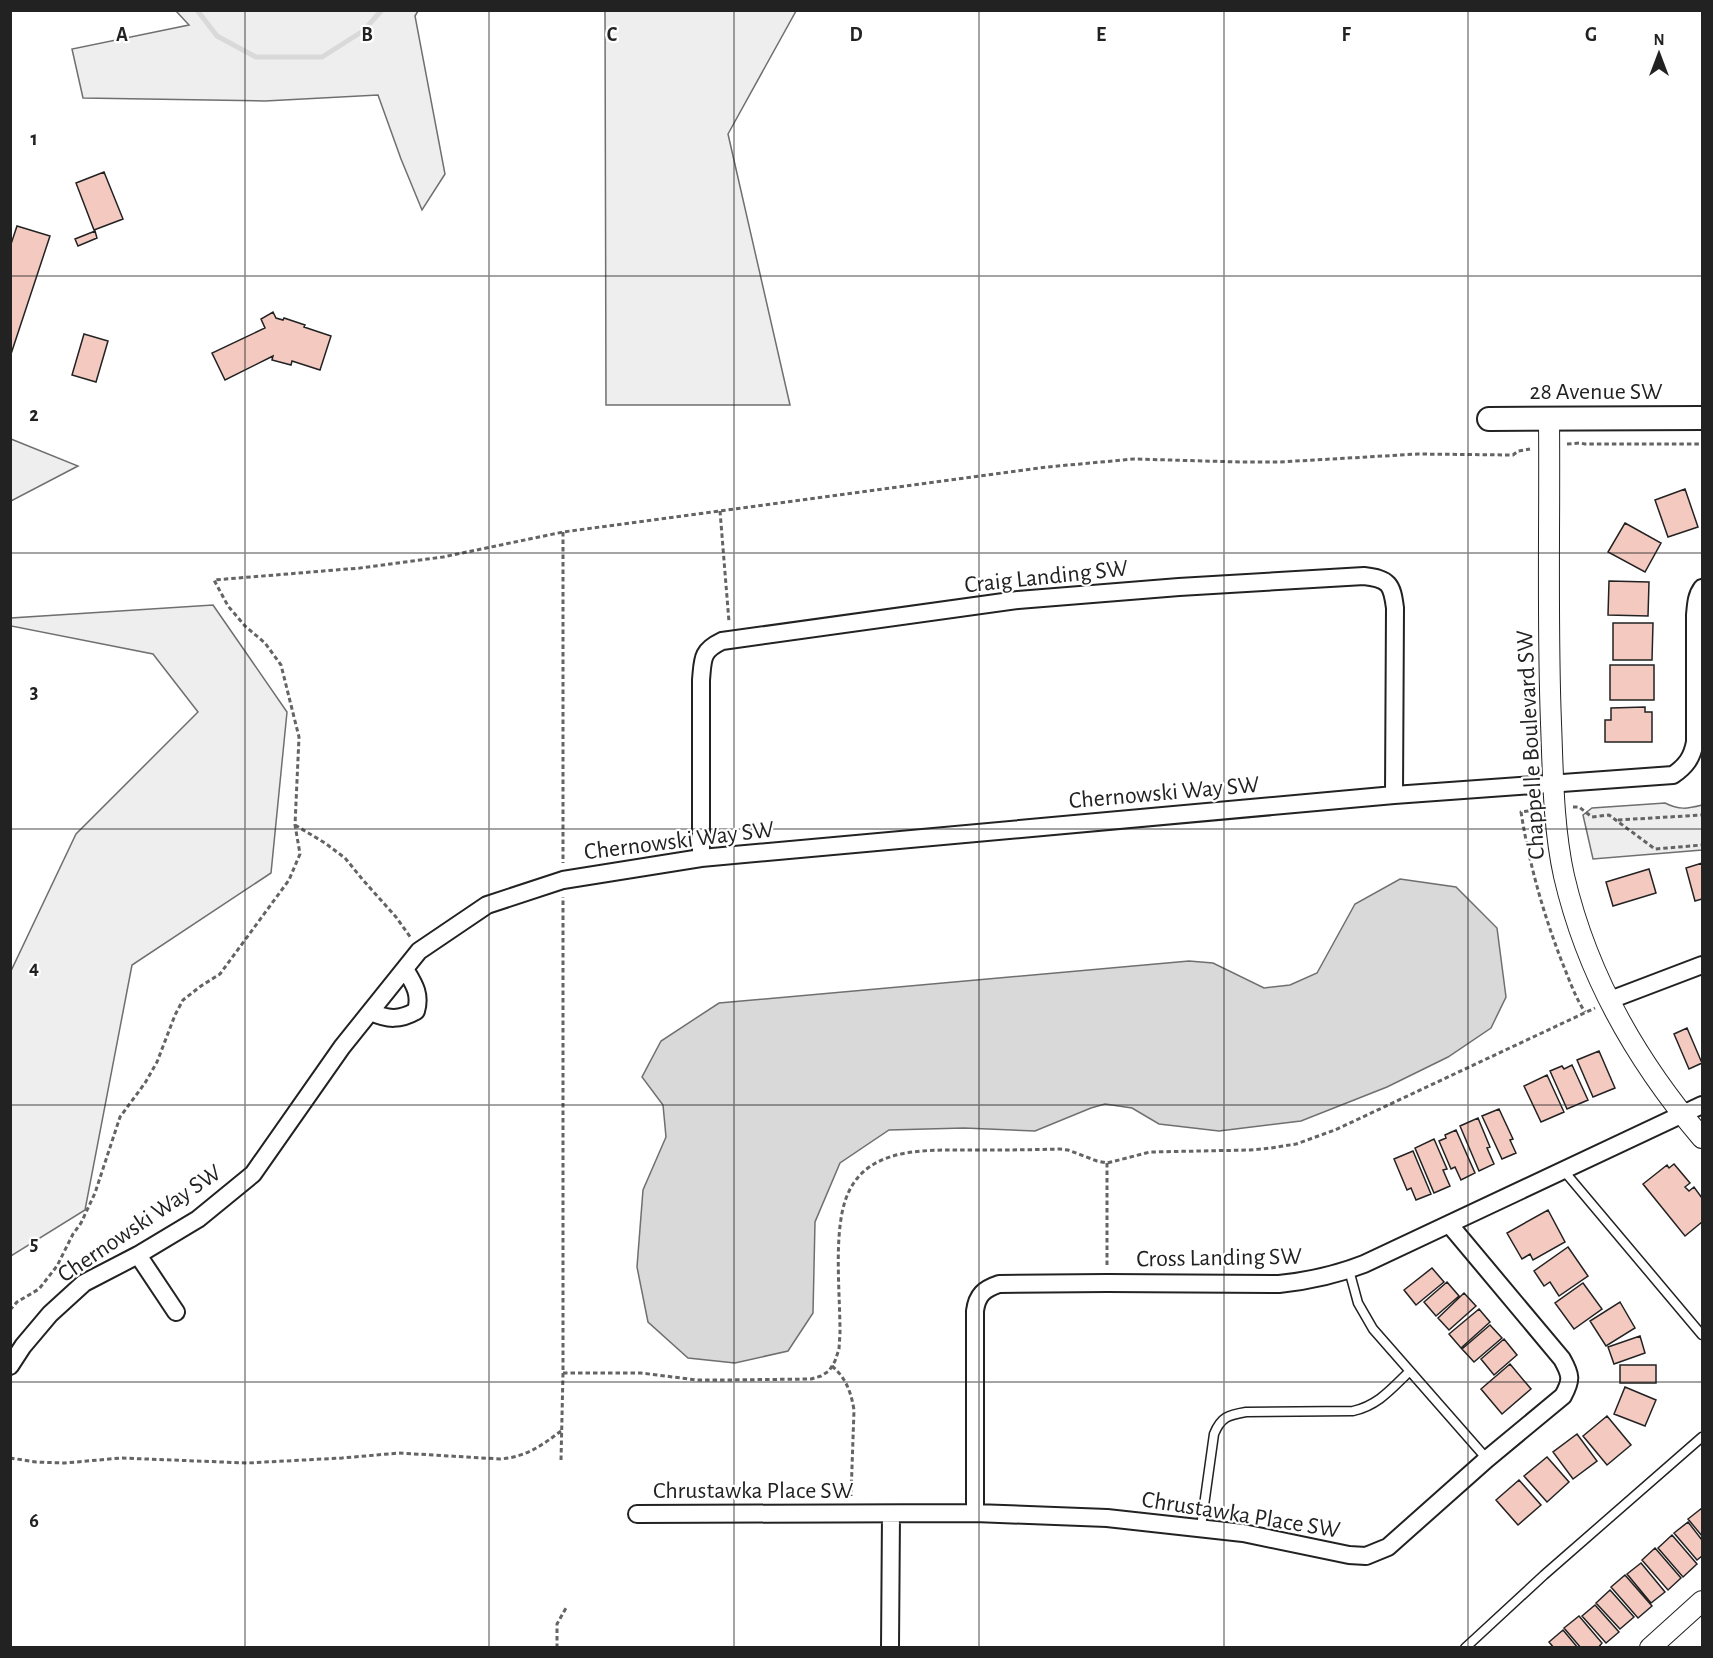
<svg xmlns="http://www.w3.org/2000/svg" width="1713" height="1658" font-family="'Alegreya Sans',sans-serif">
  <rect width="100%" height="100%" fill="#fff"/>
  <path fill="#eee" stroke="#6f6f6f" stroke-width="1.5" d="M176,11h242l-3,5 30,158 -23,36 -21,-51 -23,-64 -113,6 -182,-3 -11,-49 117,-24z
    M605,11h191l-68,123 62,271h-184z
    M11,439l67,27 -67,35z
    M213,605l74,107 -16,161 -139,92 -47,245 -74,46v-285l65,-137 122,-122 -45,-58 -142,-28v-8z
    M1665,803c14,7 22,6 37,2v45l-109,9 -10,-44 9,-7z"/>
  <path fill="#d9d9d9" stroke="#6f6f6f" stroke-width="1.5" d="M1400,879l56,8 41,41 9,69 -15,31 -43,29 -61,30 -86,34 -82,10 -60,-7 -27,-16 -27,-4 -14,4 -56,23 -71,-3 -75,2 -49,33 -25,59 -2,91 -25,38 -53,12 -47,-5 -40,-36 -11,-55 6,-77 23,-53 -3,-32 -21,-28 19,-36 58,-38 470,-42 24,2 51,25 26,-3 27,-12 38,-69z"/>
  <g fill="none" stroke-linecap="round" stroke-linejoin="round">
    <path stroke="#d9d9d9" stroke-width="5" d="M197,10l20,26 39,21h66l41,-26 19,-21"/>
  </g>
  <path fill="#f3c9c0" stroke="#222" stroke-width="1.5" d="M104,172l19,47 -29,11 -18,-47z
    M17,226l33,10 -40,121v-110z
    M95,231l2,7 -19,8 -3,-7z
    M273,312l3,6 7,2 1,-2 21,7 -1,2 27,9 -11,34 -28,-9 -1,4 -19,-5 1,-4 -48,24 -13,-27 53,-25 -4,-9z
    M84,334l24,7 -12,41 -24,-7z
    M1685,489l13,38 -30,10 -13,-37z
    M1625,523l36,20 -16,29 -37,-20z
    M1609,581l40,1 -1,34 -40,-1z
    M1613,623h40l-1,37h-39z
    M1610,665h44v35h-44z
    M1645,707v5h7v30h-47v-22h6v-12z
    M1702,863v36l-7,2 -9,-33z
    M1649,869l7,24 -43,13 -7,-24z
    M1687,1028l15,35 -13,6 -15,-35z
    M1599,1051l16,37 -22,9 -16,-37z
    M1572,1065l16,35 -21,9 -17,-38 12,-5 2,3z
    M1547,1075l17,37 -23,10 -17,-36z
    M1499,1109l14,30 -3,1 6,13 -14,6 -20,-43z
    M1478,1118l12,29 -3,1 7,16 -15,7 -19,-45z
    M1456,1130l19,43 -14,7 -6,-13 -4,2 -12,-28 7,-3 -1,-3z
    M1434,1139l13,30 -4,1 7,16 -16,7 -19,-45z
    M1413,1151l18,43 -15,6 -5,-12 -4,2 -13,-31z
    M1674,1164l16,19 -5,4 4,4 5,-4 8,11v24l-17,14 -42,-52 24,-19 2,3z
    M1548,1210l17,32 -32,18 -3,-6 -8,5 -15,-26z
    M1568,1247l20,29 -29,20 -9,-14 -6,4 -10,-15z
    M1432,1268l12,14 -28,23 -12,-15z
    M1447,1282l12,14 -23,20 -12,-14z
    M1583,1283l19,26 -28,20 -19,-26z
    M1464,1293l12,13 -27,24 -11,-12z
    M1620,1302l15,26 -29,18 -16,-25z
    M1479,1309l11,13 -29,26 -12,-14z
    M1490,1325l12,13 -28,24 -12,-13z
    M1640,1336l5,17 -31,11 -6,-17z
    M1504,1339l13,16 -23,20 -13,-16z
    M1510,1364l21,25 -29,25 -21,-25z
    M1620,1365h36v18h-36z
    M1625,1387l31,13 -11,26 -31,-12z
    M1607,1416l24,29 -24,20 -24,-29z
    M1577,1434l20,27 -24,18 -20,-27z
    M1547,1457l22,25 -22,20 -23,-26z
    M1519,1480l22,25 -23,20 -22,-25z
    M1702,1508v28l-14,-17z
    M1688,1522l14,18v16l-5,4 -23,-27z
    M1672,1535l25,29 -14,13 -25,-29z
    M1655,1548l26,30 -13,12 -26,-30z
    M1641,1563l24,29 -14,11 -24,-29z
    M1625,1575l27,31 -14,12 -27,-31z
    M1610,1590l24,27 -14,12 -24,-26z
    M1595,1605l24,27 -13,11 -24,-27z
    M1579,1616l23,27 -4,5h-17l-17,-20z
    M1563,1630l15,18h-24l-5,-6z"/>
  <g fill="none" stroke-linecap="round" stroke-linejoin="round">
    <g stroke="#222" stroke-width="11">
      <path id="service" d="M1564,1171l138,164
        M1349,1270l9,33 15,26 114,130
        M1201,1527l13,-93c7,-17 14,-19 32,-22l107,-1c26,-6 39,-23 57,-40
        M1465,1648l79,-73 158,-138"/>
    </g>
    <g stroke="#222" stroke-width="20">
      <path id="minor" d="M701,858v-178c2,-21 0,-29 21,-39l296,-41 161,-13 185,-11c25,3 28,8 31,32l-1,187
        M1610,1000l92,-35
        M371,1012c17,8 29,8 45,-1 5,-17 -2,-27 -11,-42
        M138,1255l38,57
        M10,1366l13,-20 27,-32 34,-31 54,-28 60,-36 55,-45 89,-127 77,-96 68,-46 76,-25 138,-22 693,-63 279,-20c13,-9 19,-17 22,-33v-127c1,-10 1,-19 7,-27
        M975,1513v-202c2,-16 9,-22 24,-27l108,-1 172,1c29,-3 57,-9 85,-20l338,-159
        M637,1514l338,-1 132,5 136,15 106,22 17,1 22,-9 99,-88 76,-63c9,-16 8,-21 -1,-37l-113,-135
        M890,1648l1,-134"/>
    </g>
    <g stroke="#222" stroke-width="22">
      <path id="tertiary" d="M1549,419c1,101 -2,202 2,304 2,50 2,103 13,153 23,99 73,186 138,262
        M1650,1648l52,-47"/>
    </g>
    <g stroke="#222" stroke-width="26">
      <path id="secondary" d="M1489,419l213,-1"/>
    </g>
    <path stroke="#646464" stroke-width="3" stroke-dasharray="4.5 3" stroke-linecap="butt" d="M1567,444l13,-1 5,1h117
      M720,511l9,111
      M563,532v331
      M1573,807h6l13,10 17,-2 46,34 47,-4
      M1536,810l-15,2c8,51 22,101 41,150 7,17 13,35 23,50
      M1618,820l84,-5
      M295,825l30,18 20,15 18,22 33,37 15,21
      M1107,1163v103
      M10,1310l7,-8 22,-13 18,-23 16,-32 8,-11 14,-30 25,-76 25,-34 12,-21 18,-47 8,-15 18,-14 19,-12 69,-94 11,-26 -5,-29 4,-88 -18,-72 -16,-22 -20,-17 -17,-20 -14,-26 146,-12 83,-11 120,-25 484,-65 87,-8 106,3h40l138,-8 95,1 5,-4 12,-2
      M832,1366c14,12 19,26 22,44l-3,86
      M563,1373h78l56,7h26l88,-1 10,-3 8,-5 6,-10 4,-12 1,-16c0,-37 -5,-84 2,-120 13,-67 76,-63 130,-63 29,0 58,0 87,-1l9,1 29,11 10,2 43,-11 100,-2 21,-2 25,-4 39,-14 260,-122
      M10,1458l26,4 29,1 56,-5 126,5 95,-5 57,-5 101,6c26,-2 41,-13 61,-28
      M561,1460l2,-87v-476
      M557,1648v-24l9,-16"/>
    <use href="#service" stroke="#fff" stroke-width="8"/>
    <use href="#minor" stroke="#fff" stroke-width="16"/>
    <use href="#tertiary" stroke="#fff" stroke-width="20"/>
    <use href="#secondary" stroke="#fff" stroke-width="22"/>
  </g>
  <path fill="none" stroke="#222" stroke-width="1.5" stroke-opacity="0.55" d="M245,10v1638M489,10v1638M734,10v1638M979,10v1638M1224,10v1638M1468,10v1638M10,276h1692M10,553h1692M10,829h1692M10,1105h1692M10,1382h1692"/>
  <g text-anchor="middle" stroke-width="4.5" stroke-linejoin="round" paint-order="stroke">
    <g font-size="24" fill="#222" stroke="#fff">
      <text x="1596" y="399">28 Avenue SW</text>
      <text transform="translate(1046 576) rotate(-6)" y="8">Craig Landing SW</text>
      <text transform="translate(1530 745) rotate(-93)" y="8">Chappelle Boulevard SW</text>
      <text transform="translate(1164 792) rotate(-5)" y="8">Chernowski Way SW</text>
      <text transform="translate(679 840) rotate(-7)" y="8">Chernowski Way SW</text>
      <text transform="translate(139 1223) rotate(-34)" y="8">Chernowski Way SW</text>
      <text transform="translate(1219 1257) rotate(-1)" y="8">Cross Landing SW</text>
      <text x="753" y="1498">Chrustawka Place SW</text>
      <text transform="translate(1241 1514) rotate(9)" y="8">Chrustawka Place SW</text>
    </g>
  </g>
  <g font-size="20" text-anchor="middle" font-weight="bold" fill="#222" stroke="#fff" stroke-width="4.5" stroke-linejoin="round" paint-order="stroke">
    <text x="122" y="41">A</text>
    <text x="367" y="41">B</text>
    <text x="612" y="41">C</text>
    <text x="856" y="41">D</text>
    <text x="1101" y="41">E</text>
    <text x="1346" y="41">F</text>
    <text x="1591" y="41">G</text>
    <text x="34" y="145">1</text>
    <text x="34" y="421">2</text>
    <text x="34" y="698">3</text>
    <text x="34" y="974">4</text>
    <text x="34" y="1250">5</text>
    <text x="34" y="1527">6</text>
  </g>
  <rect width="1713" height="1658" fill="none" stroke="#222222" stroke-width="24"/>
  <g transform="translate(1659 54)" stroke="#ffffff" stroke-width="4.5" paint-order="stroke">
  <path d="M0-4.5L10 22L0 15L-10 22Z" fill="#222222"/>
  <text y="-9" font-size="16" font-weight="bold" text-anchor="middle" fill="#222222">N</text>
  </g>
</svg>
